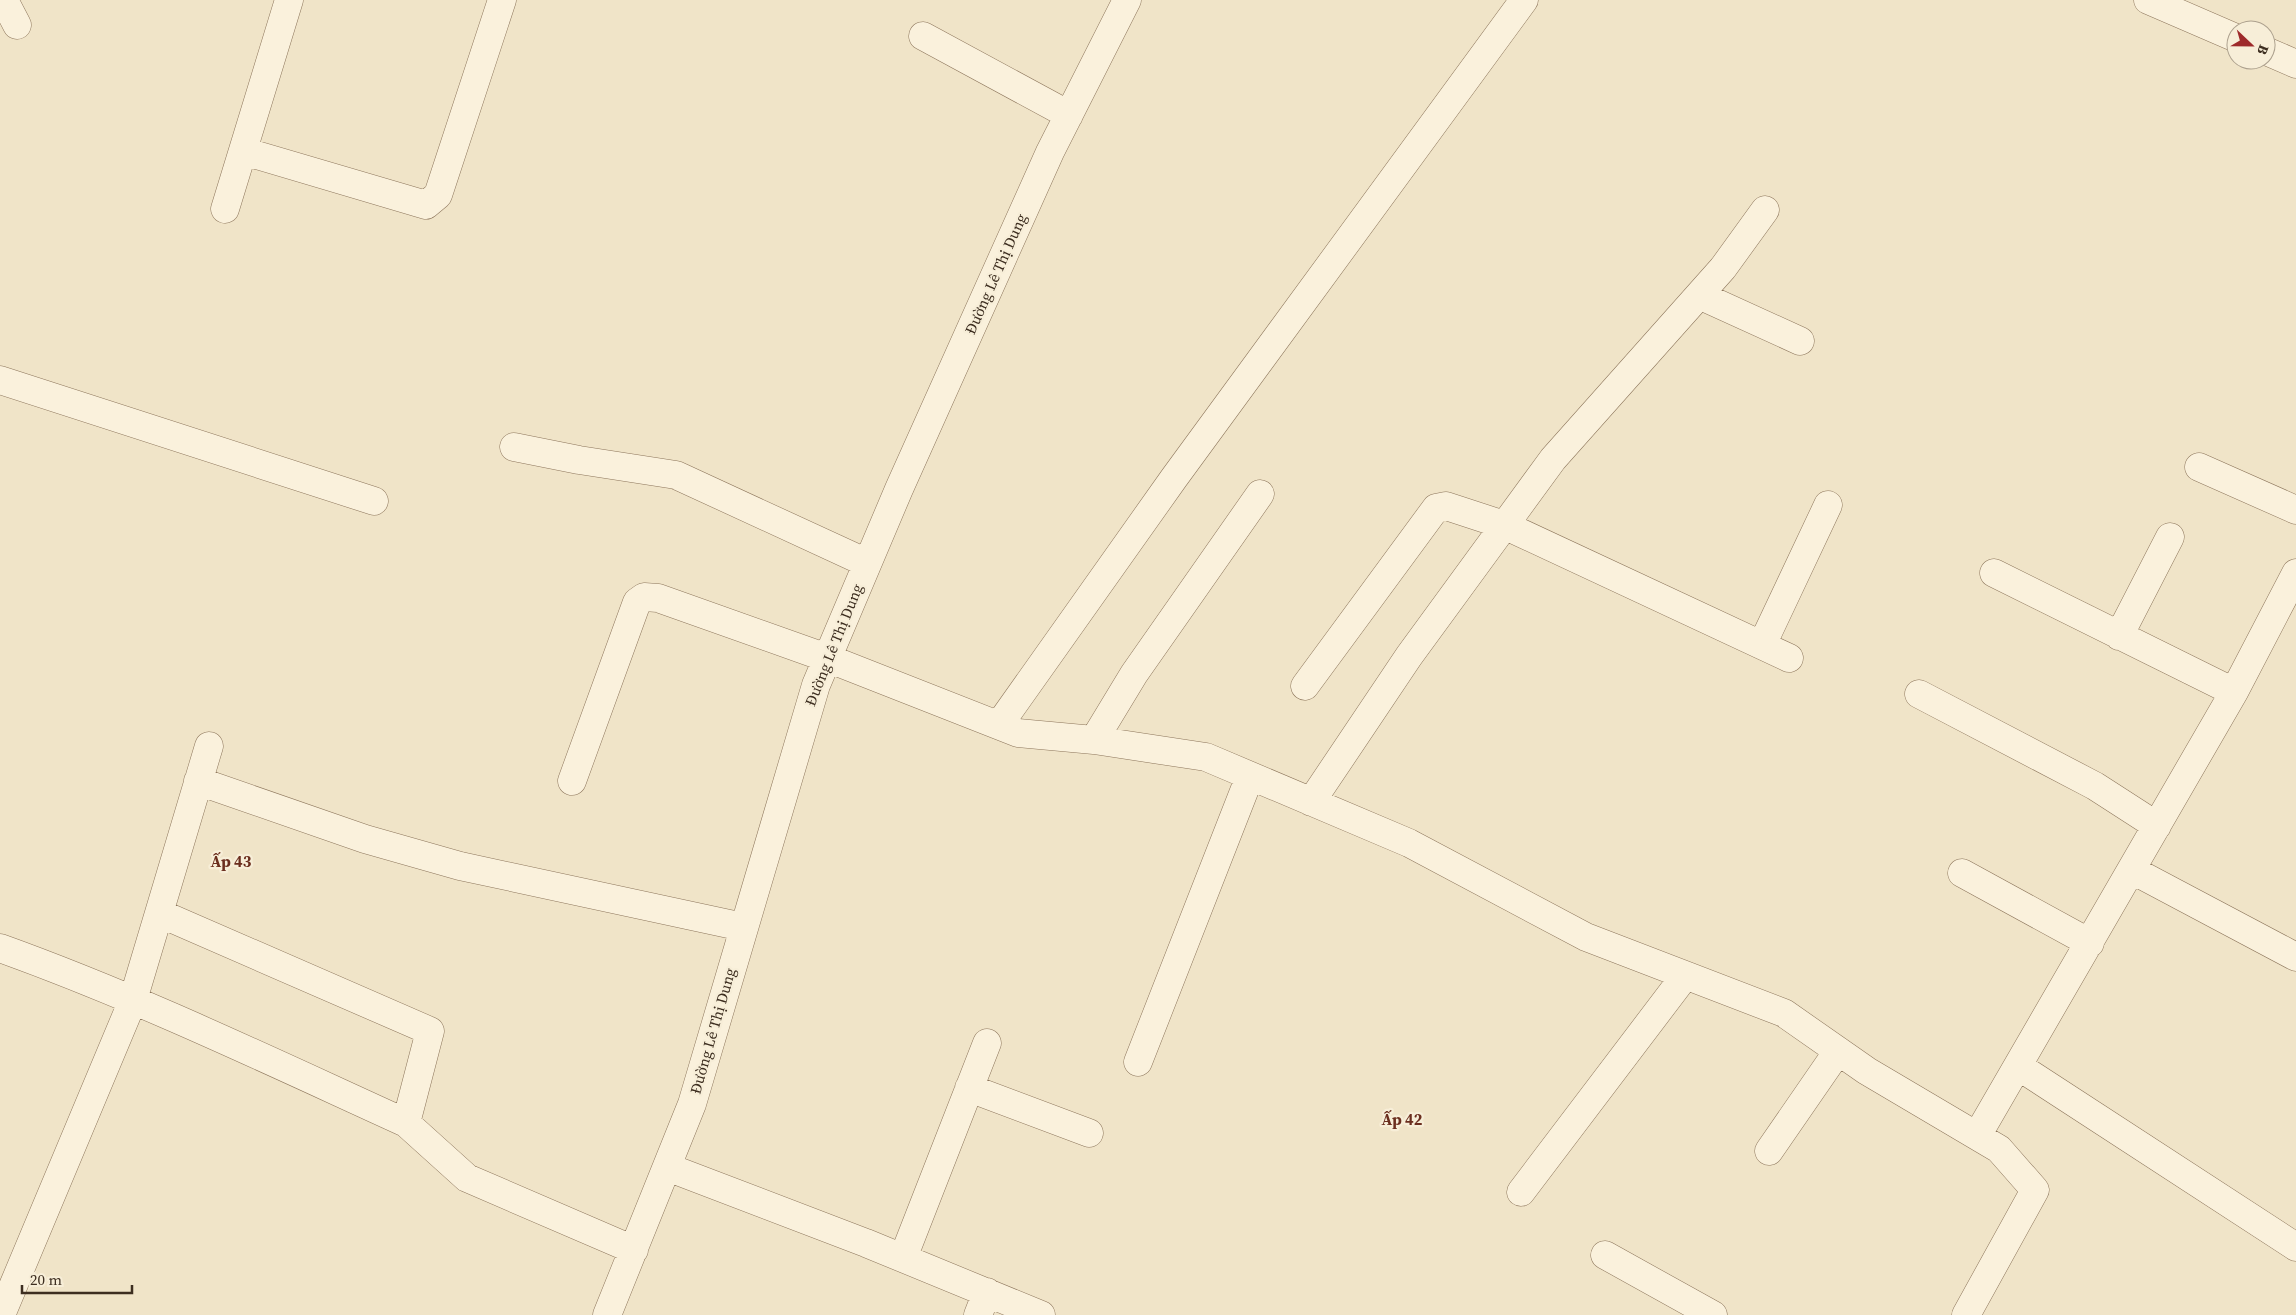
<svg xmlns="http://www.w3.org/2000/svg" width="2296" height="1315" font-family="'Source Serif 4',serif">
  <rect width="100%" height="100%" fill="#f0e4c8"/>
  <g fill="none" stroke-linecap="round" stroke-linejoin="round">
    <g stroke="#8d765c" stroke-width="29">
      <path id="minor" d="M4,0l13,25
        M2148,0l88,38
        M923,36l146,79
        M2266,51l30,13
        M243,151l183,54 12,-10 64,-195
        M225,209l64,-209
        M1699,295l101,46
        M0,380l374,121
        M514,447l65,13 97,15 191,88
        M2199,467l97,43
        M1994,573l240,119
        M2119,636l51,-99
        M1762,645l66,-140
        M1305,686l131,-178 10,-2 58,19 285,133
        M1919,694l176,92 62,40
        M999,725l175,-247 350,-478
        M1094,740l40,-66 126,-180
        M198,781l167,58 95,27 283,61
        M572,781l65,-179 7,-5 14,1 169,60 191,75 76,7 112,17 203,86 177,94 198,76 83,58 132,78 36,41 -69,125
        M1311,802l98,-146 144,-197 170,-191 42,-58
        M2132,870l164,87
        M1962,873l128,70
        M159,913l271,118 -24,92 61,55 167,72
        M0,948c139,50 272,114 406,175
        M1138,1062l112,-286
        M2018,1066l278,181
        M969,1088l120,45
        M1977,1136l257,-444 62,-119
        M1769,1151l69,-100
        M667,1167l199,76 175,72
        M1521,1192l163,-215
        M1605,1255l108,60
        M903,1258l84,-215
        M1,1315l132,-315 76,-254
        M607,1315l85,-211 124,-419 83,-196 151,-337 77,-152
        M978,1315l9,-23"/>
    </g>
    <use href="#minor" stroke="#faf1dc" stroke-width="28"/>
  </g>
  <g text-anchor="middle" stroke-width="4.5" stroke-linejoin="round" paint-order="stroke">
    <g font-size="15" fill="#3d2e20" stroke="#f7eed8">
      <text transform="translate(996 274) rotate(-66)" y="5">Đường Lê Thị Dung</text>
      <text transform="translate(834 645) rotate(-68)" y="5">Đường Lê Thị Dung</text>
      <text transform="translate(713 1031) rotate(-74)" y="5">Đường Lê Thị Dung</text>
    </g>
    <g font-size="16" font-weight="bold" fill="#6b2e1e" stroke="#f7eed8">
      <text x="231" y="867">Ấp 43</text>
      <text x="1402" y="1125">Ấp 42</text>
    </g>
  </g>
  <g transform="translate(2251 45) rotate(112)"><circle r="24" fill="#f7eed8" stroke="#ada18e"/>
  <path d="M0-4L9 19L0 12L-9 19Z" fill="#9e2a2b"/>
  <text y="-8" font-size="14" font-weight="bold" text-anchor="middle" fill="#3d2e20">B</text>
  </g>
  <path d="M22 1285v8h110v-8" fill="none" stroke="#3d2e20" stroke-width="2.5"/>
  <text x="30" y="1285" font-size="15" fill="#3d2e20" stroke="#f7eed8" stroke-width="4" paint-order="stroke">20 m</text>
</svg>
